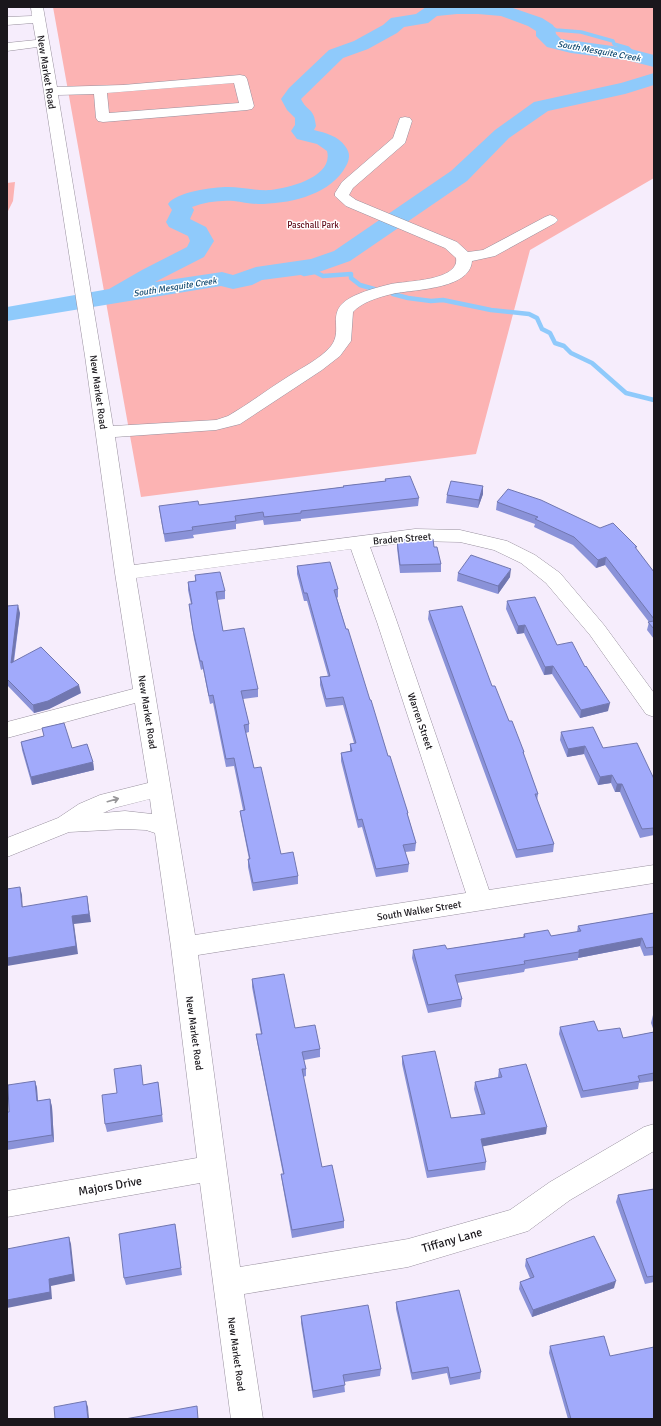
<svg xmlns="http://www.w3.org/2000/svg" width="661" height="1426" font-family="Signika,sans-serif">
  <rect width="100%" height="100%" fill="#f6edfc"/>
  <path fill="#fcb3b3" d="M53,7h601v171l-124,72 -54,204 -335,43z
    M15,182l-2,19 -6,12v-30z"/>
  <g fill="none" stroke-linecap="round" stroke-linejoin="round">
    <path stroke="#8fcafb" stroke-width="3.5" d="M537,24l12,2 7,4 25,2 32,9 1,3 14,4 8,8"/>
    <path stroke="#8fcafb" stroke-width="4.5" d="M292,269l12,5 11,-2 8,4 28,-2v4l9,7 14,4
      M393,294l15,4 23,3 12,-1 48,10 38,4 8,4 5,11 8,4 5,10 9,3 7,7 21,10 34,30 28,7"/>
    <path fill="#8fcafb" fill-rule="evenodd" d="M426,7h84l32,11 11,7 2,4 1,5 5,5 66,9 27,7v12l-28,-7 -55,-7 -24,-6 -11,-11v-5l-8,-5 -27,-10 -23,-2h-21l-20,2 -9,7 -24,4 -7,6 -29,16 -25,9 -42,41c6,13 13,8 15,27l-2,4c12,3 24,6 31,16 7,9 4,16 -2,25 -17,25 -56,33 -85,33 -8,0 -16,-2 -24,-3 -14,-1 -29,1 -42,6l2,3 -4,9 16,8 8,14 -10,16 -49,25 67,-10 11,3 23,-8 55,-8 23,-8 117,-80 44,-41 39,-28 87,-19 33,-10v12l-29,9 -77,17 -39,27 -42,43 -117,80 -34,12 -54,7 -10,5 -19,4 -12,-3 -214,35v-14l102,-18 33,-19 45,-23 3,-6 -2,-5 -19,-9 -3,-5 6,-12 -4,-6c8,-12 45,-17 60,-17 14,0 28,4 43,3 18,-2 63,-13 56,-39l-10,-7 -20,-5 -6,-8 4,-6v-7l-8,-8 -6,-11 8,-11 40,-38 25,-9 29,-16 8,-7 25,-4z"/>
    <g stroke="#98909e" stroke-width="1">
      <path id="minor" d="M31,7h12l14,80 66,-2 117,-10 5,1 2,3 7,27 -2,3 -5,1 -144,12 -5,-1 -2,-3 -2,-24 -36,1 55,331 103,-6 12,-4c21,-12 40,-27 61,-40 14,-9 31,-17 42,-30 14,-18 -9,-36 25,-51 11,-5 23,-8 35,-11 14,-3 69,-3 65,-26l-11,-10 -99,-42 -11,-10v-3l7,-11 51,-44 7,-20 5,-1 5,1 2,3 -7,22 -52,45 -4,7 7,5 101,42 11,10 15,-2 62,-33 5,-2 5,2 3,3 -3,3 -60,33 -23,5c-2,29 -59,28 -80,33 -13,3 -30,8 -39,18l-2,29 -11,15 -18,14 -82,54 -24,6 -101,7 19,128 281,-36 45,1 47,11 28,14 25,18 44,52 50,68v24l-8,-3 -56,-79 -44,-52 -25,-20 -27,-13 -34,-8 -45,-1 -45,6 27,75 92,268 165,-25v18l-456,72 42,312 168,-28 102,-29 40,-28 94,-55 10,-3v27l-84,49 -42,31 -120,36 -164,27 19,125h-32l-31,-236 -193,34v-26l190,-33 -26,-211 -16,-114 -9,-3 -21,-1 -56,3 -62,25v-19l51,-20 21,-14 21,-9 48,-12 -13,-80 -128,35v-16l126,-33 -18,-116 -30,-217 -48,-309 -30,4v-8l29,-3 -3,-17 -26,2v-8l25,-1zM234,83l5,20 -130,10 -2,-20zM351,549l26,73 89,271 -271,42 -59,-357zM150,799l2,15 -27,-3 -22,2 11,-5z"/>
    </g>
    <use href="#minor" fill="#fff" fill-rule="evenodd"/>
  </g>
  <path fill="#8a92d8" d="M385,479l34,19 -1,8 -117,13v2l-37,4 -1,-5 -27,4v5l-43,6 1,3 -29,4 -5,-28 -1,-8 40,-1 144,-18v-1l42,-5z
    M483,486v8l-5,14 -32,-5 1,-8z
    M497,502l139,47 18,23v67l-7,-9 2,-8 -44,-57 -9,3 -23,-23 -39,-18 1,-3 -39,-14z
    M397,540l37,7 7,17v8l-41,1 -3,-25z
    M297,566l41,23v8l-1,1 9,31 42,127 20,57v3l8,27 -1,8 -10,1 4,12 -1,8 -32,5 -14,-50 -4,1 -17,-67v-8l9,-2v-7l4,-1 -11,-38 -17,2 -6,-22v-8l8,-1 -21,-75h-3l-7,-27z
    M458,573l52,4 -12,17 -41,-13z
    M195,575l30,16v8l-8,1 6,31 35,58v8l-15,2 6,25v8l-3,1 8,35 27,86 17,22v8l-45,7 -5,-24v-8h1l-8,-40 -1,-8 3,-1 -9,-44 -8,1 -13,-64 -3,1 -7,-35 -2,1 -7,-31 -4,-26 -1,-9h2l-3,-14v-8l7,-1z
    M507,601l50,44 28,22 23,44 -28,7 -28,-44 -8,1 -20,-42 -7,1 -11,-25z
    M7,606l13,7 -6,49 67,31 -32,16 -15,4 -27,-28z
    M429,611l63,75 32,66v4l14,38 -1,7 17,43 -1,8 -37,6 -88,-239z
    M42,728l51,34 1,8 -62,15 -10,-35 -1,-8 23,-6z
    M561,732l42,16 51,31v56l-14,3 -20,-46h-5l-4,-9 -13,2 -14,-31 -17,3 -7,-17z
    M654,913v42l-10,1 -4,-10 -62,12v2l-53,9 -1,3 -67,11 5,16 -1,8 -33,6 -16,-55 1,-8 34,-1 76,-12 1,-3 27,2 26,-4 1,-6z
    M252,979l43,49 25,21v8l-16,3 2,9v7l-3,1 19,90 22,54v7l-52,10 -10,-56 -1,-8h2l-26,-132 -1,-8h5l-9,-47z
    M653,1015h1v16l-3,-8z
    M560,1027l38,4 25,7 31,-6v49l-15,2 -1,6 -57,9 -22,-64z
    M402,1056l49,62 30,-4 -7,-25 1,-7 23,-5 1,-8 47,65 -64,12 4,16 -1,8 -58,8 -25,-114z
    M35,1081l2,7 1,13 12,-2 2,8 2,35 -47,8v-38h2z
    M158,1082l5,40 -56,10 -2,-8 12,-31 26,-8z
    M654,1189v93l-9,2 -29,-82 2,-7z
    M175,1224l7,51 -56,10 -2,-7z
    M526,1259l88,29 -82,29 -13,-28 1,-7 10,-4 -5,-12z
    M396,1302l85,70 -1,7 -30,6 -3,-12 -35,7 -16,-71z
    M301,1316l80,53 -1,7 -36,6 1,10 -32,6 -12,-75z
    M550,1346l60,10 44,63h-86l-19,-66z"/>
  <path fill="#7177b0" d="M483,486v8l-5,14 1,-8z
    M606,557l-1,8 -9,3 2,-8z
    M511,569l-1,8 -12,17v-8z
    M18,605l2,8 -8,58 -1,-8z
    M525,625l-1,8 -7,1 1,-8z
    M553,666l-1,8 -8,1 1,-8z
    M79,685l2,8 -32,16 -15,4 -1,-8z
    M610,703l-2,8 -28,7 1,-8z
    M585,746l-1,8 -17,3 1,-8z
    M93,762l1,8 -62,15 -1,-8z
    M612,775l-1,8 -13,2 2,-8z
    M617,784h5l-2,8h-5z
    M20,887l2,8 1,20 -1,-8z
    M87,896l4,26 -17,2 4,30 -71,12v-8l65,-42z
    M642,938l-2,8 -62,12 1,-6v-2z
    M35,1081l2,7 1,21 -1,-8z
    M50,1099l2,8 2,35 -2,-7z
    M547,1127l-1,7 -66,13 1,-8z
    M69,1237l2,7 4,37 -24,5 1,13 -45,9v-8l42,-21z
    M616,1281l-2,7 -82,29 1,-7z
    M86,1401l2,6 1,12h-1z"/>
  <path fill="#a1aafb" stroke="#7177b0" d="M410,476l9,22 -118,13v2l-37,4 -1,-5 -28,4 1,5 -44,6 1,3 -29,4 -5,-28 39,-5 1,4 145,-18 -1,-1 43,-5 -1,-2z
    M451,481l32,5 -4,14 -32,-5z
    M508,489l33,11 59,28 13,-5 24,24h-2l19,25v47l-48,-62 -8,3 -24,-23 -39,-18 3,-2 -41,-15z
    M433,539l1,8h3l4,17 -41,1 -3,-25z
    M471,555l40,14 -13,17 -40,-13z
    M330,562l8,27 -4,1 12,39h2l22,71h1l17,56h2l18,57h-1l9,30 -13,2 6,19 -33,5 -14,-50 -4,1 -17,-67 11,-2 -2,-7 6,-1 -13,-46 -17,2 -6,-22 10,-1 -23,-83h-3l-7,-27z
    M220,572l5,19 -9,1 7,39 21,-3 14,61 -17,2 8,33 -5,1 10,43 7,-1 20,87 12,-2 5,24 -45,7 -5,-24h2l-10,-48 5,-1 -11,-52 -8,1 -13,-64 -4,1 -7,-35h-2l-7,-31 -4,-26h3l-4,-22 8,-1 -1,-6z
    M535,597l22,48 15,-3 13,25 1,-1 24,37 -29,7 -28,-44 -8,1 -20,-42 -7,1 -11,-25z
    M18,605l-7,58 30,-16 38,38 -31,16 -15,4 -26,-26v-73z
    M462,606l30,80h3l14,35h3l12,31h-1l15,42h-3l19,50 -37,6 -88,-239z
    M654,621v8l-6,-7z
    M64,723l8,25 15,-4 6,18 -62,15 -10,-35 23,-6 -2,-8z
    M593,727l10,21 34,-5 17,36v49l-12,1 -20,-45h-5l-5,-9 -12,2 -15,-31 -17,3 -7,-17z
    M20,887l2,20 65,-11 2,18 -17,2 4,30 -69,12v-69z
    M654,913v34l-8,1 -4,-10 -63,12v2l-55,9 1,3 -70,11 7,24 -34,6 -15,-55 32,-5 2,4 78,-12 -1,-3 24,-4 3,6 30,-5 -3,-5z
    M284,974l11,54 20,-3 5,24 -18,3 4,17h-4l20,98 10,-2 12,56 -52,9 -11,-56h3l-28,-140h6l-10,-55z
    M594,1021l4,10 22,-3 3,10 31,-6v41l-16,3 2,5 -57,10 -23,-64z
    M435,1051l16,67 34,-4 -10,-32 27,-5 -3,-8 27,-5 21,63 -66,12 5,23 -58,9 -26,-115z
    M141,1065l2,20 15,-3 4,33 -57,9 -3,-29 15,-2 -3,-24z
    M35,1081l2,20 13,-2 2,36 -45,7v-30h2l-1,-27z
    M654,1189v87l-7,1 -29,-82z
    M175,1224l6,44 -57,10 -5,-44z
    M594,1236l22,45 -83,29 -13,-28 14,-5 -8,-18z
    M69,1237l4,37 -24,5 1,13 -43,8v-51z
    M459,1290l22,82 -31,6 -2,-11 -36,6 -16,-71z
    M368,1305l13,64 -38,6 2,10 -32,6 -12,-75z
    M604,1336l6,20 44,-9v72h-83l-21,-73z
    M86,1401l2,18h-33l-1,-12z
    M197,1406l1,13h-73z"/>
  <defs><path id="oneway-shaft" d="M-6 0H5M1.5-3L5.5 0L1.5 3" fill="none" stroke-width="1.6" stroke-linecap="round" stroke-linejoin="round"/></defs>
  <use stroke="#989799" href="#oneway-shaft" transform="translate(113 800) rotate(-16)"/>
  <g text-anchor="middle" stroke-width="3" stroke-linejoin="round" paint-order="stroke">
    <g font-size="9" font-style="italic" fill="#114a71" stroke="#fff">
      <text transform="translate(599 51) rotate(10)" y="3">South Mesquite Creek</text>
      <text transform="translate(175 287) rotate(-9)" y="3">South Mesquite Creek</text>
    </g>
    <g font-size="9" fill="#600a18" stroke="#fff">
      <text x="313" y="228">Paschall Park</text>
    </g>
    <g font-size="10" fill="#1a171c" stroke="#fff">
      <text transform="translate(47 72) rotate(81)" y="4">New Market Road</text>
      <text transform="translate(99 392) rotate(82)" y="4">New Market Road</text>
      <text transform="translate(402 538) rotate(-5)" y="4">Braden Street</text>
      <text transform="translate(148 712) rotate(81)" y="4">New Market Road</text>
      <text transform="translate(421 721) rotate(71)" y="4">Warren Street</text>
      <text transform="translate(419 910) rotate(-9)" y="4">South Walker Street</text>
      <text transform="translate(195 1033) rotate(82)" y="4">New Market Road</text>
      <text transform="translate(237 1354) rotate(82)" y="4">New Market Road</text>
    </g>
    <g font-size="12" fill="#1a171c" stroke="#fff">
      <text transform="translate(110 1186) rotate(-10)" y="4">Majors Drive</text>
      <text transform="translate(452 1240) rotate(-16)" y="4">Tiffany Lane</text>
    </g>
  </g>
  <rect width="661" height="1426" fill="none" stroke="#1a171c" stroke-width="16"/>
</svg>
